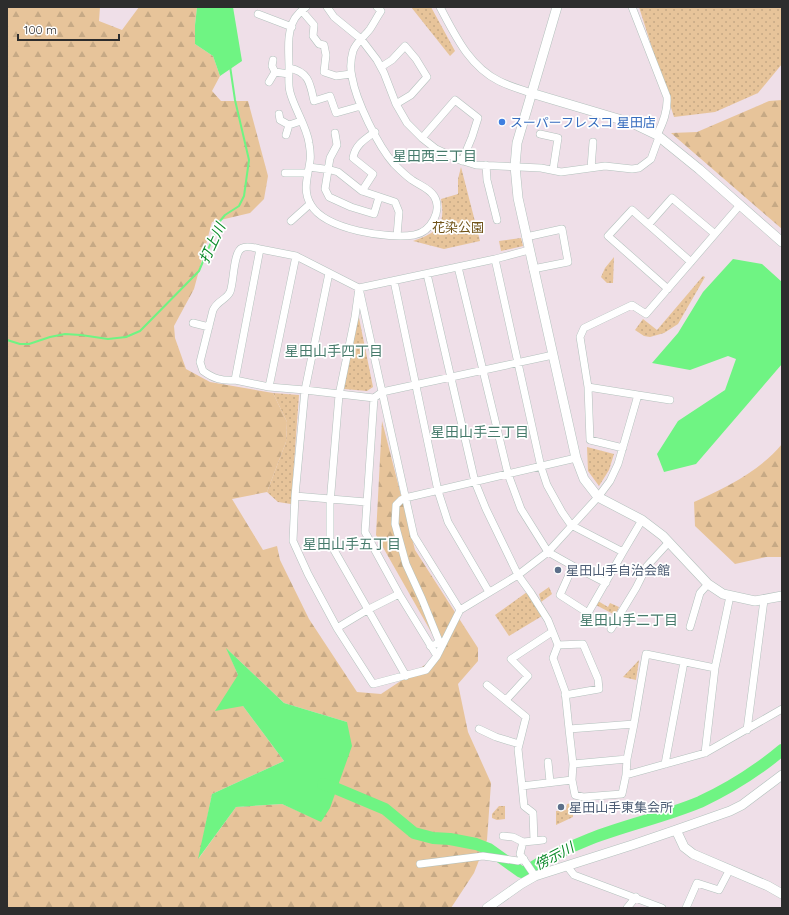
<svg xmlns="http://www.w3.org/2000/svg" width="789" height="915" font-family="Quicksand,'Noto Sans JP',sans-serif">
  <defs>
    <pattern id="grass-dots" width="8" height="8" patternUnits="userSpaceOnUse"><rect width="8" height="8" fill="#e7c49a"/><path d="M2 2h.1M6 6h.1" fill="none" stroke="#c6a985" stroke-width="1.8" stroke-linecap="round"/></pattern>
    <pattern id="forest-firs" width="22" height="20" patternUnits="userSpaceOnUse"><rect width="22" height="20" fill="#e7c49a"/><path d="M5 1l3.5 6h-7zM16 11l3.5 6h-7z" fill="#c6a985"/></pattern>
  </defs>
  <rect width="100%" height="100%" fill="#efdfe8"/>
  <path fill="url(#grass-dots)" d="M411,7h20l24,44 -5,5z
    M639,7h143v57l-24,29 -43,19 -41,5z
    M461,167l19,74 -36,8 -31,-8c24,-8 33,-15 28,-42l17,-5v-15z
    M521,238l2,8 -22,5 -2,-10z
    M614,257l-1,26h-6l-6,-6 4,-9z
    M703,276l2,1 -27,47 -14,9 -14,4 -6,-1 -9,-6 8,-11 14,11z
    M358,313l15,74 -6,4 -23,-2z
    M273,393l26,2 -8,109 -13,-2 -11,-10 19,-50 1,-20z
    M587,447l27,7 -5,16 -10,16 -11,-15z
    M549,587l3,7 -11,8 -2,-8z
    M527,592l15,24 -33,20 -14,-21z
    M598,601l10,6 2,-4 9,4 -4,8 -19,-10z
    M639,660l-3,20 -13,-3z
    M573,803v14l-17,8v-14l10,-1 1,-6z
    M499,806h6v13l-8,1 -5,-2v-4z"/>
  <path fill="url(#forest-firs)" fill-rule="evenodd" d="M7,7h93l-1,14 23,9 17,-23h58l-2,18v19l18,12 7,20 -8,15 9,10h27l20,75 -4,23 -14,14 -38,9 -18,67 -20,37 1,12 11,31 24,13 63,11 14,29 -1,20 -19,50 -35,7 31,51 14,-4 3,14 29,59 48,73 24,2 62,-41 -67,-118 6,-114 33,129 63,98v13l-20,23 10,48 23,51 -4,57 -13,33 -23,35h-444zM227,649l57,54 63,19 -26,99 -39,-17 -46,3 -37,51 13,-64 72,-33 -41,-55 -5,-31z
    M782,100v129l-111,-96 26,-1 72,-31z
    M782,444v113h-16l-31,7 -40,-38 -1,-24c31,-14 66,-31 88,-58z"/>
  <path fill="#6ff483" d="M197,7h36l9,54 -22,15 -7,-20 -18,-12v-19z
    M733,259l29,5 20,18v82l-86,100 -32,8 -7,-18 21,-33 47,-31 11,-31 -8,-3 -38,14 -38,-7 26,-30 25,-41z
    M226,648l58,55 63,19 5,24 -22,62 -9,14 -39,-18 -46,3 -38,52 14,-65 72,-33 -41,-55 -28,5 23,-36z"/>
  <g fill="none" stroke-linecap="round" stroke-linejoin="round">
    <path stroke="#6ff483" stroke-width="2" d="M7,340l13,4h9l21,-7 15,-3 16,1 27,4 18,-2 14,-6 59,-60 21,-50 5,-6 14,-9 5,-10 5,-36 -14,-60 -5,-34"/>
    <path stroke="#6ff483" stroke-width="12" d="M323,784l12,4 50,21 29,24 19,5 17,1 26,5 13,5 32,23h4c20,-13 42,-24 65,-33 36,-14 74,-22 110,-37 30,-14 57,-31 82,-52"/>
    <g stroke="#b3c1bd" stroke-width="8">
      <path id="minor" d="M306,7c-4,3 -8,7 -11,11 -9,15 -6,34 -6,50 0,8 -1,17 1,24 4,16 17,35 19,51 1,6 2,13 1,18 -2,15 -8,30 1,44 15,25 77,34 103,30 17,-3 29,-25 20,-39 -5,-8 -15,-11 -22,-16 -6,-4 -13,-11 -18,-16 -16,-18 -38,-63 -42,-87 -2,-8 -1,-19 1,-26 3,-9 12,-15 17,-22 4,-6 7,-12 11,-18l-4,-4
        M327,7l7,10 27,22 16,21 7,13 12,31 11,19 15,15 14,11 24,11 16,5 65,3 20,4 44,-6 27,3 7,-1 12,-9 8,-22
        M440,7c15,28 29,59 59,74 10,5 21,8 32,12
        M632,7l35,90c1,14 -4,26 -10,38
        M302,11l12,14 -1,11 6,8 5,1 2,10 -2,17 12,4 15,-2
        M258,14l34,13
        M273,60l-1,6 3,6
        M381,67l11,-7 13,-14 11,13 11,18 -16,18 -15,9
        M289,68c20,4 21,15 25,33l16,-5 6,17 25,-7
        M269,82l6,-10 14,2
        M279,114l1,6 9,5
        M335,133l2,12 -7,13 -5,31 4,8 22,10 23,7 5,-17
        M540,134l18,4 -5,32
        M286,135l3,-10 12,-4
        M422,138l33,-38 23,18 -6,19 -10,24
        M486,165l1,15 10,40
        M309,167l22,3 7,2 24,19 33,11 4,10 -2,24
        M591,168l2,-26
        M285,173h23
        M362,191l11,-17 -20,-16c2,-13 12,-19 22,-26
        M291,221l19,-17
        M649,224l23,-26 43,36
        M526,237l36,-8 6,33 -35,7
        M495,259l46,208 6,18 15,27 9,13 52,27 19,-32
        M458,267l50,207 13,35 27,43 25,14
        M329,273l-24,117 -36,-3 -34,-7 25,-131 36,7 63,32 -4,29 -16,78 -9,109v39l76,133
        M427,274l48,208 11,27 32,66 13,18 17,27 10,25 -5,13 12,33 4,38
        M394,281l44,210 10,31 41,70
        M668,289l-60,-53 24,-26 59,52
        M193,323l16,4
        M235,380c-13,1 -21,-1 -32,-9l-3,-9 13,-52c5,-10 13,-10 17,-18 4,-9 3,-40 12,-44 5,-3 13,0 18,1
        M269,387l27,-131
        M588,387l2,53 33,8
        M638,395l32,5
        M374,398l-69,-8 -10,106 -2,45 15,33 29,54 36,56 53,-14 11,-14 -38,-62 -34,-62 9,-134 8,-6 171,-37
        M295,496l71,6
        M606,583l-33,-17 -13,29 28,18 35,-61
        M460,610l-46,-74 -55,-248 136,-29 34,-9
        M690,627l10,-34 8,-9
        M337,628l30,-18 32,-16
        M611,629l25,-41 11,-22 22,-24
        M558,645l25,-1 15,35 1,10 -34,6
        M430,646l6,-2 3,-3 -17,-42 -16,-35 -11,-40 1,-19 5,-5 4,-2 171,-40
        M437,656l23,-46 58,-35 30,-23 50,-55 12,-16 8,-17 20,-69 -50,-8 -8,-50 4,-9 48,-23 14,9 94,-109
        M487,685l39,32 -8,32 4,37 50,-6
        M506,700l22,-24 -17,-17 41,-27
        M634,724l-7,35 -1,16 -4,19 -39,3 -8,-2 -3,-15 1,-16 -4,-35z
        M634,724l12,-70 69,14 15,-72
        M479,729l17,8 23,7
        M747,730l17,-130
        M705,753l10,-85
        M548,762l2,20
        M573,764l54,-5
        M665,764l19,-102
        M626,775l79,-22 77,-44
        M522,786l2,20 9,7 1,28 -11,1 -3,12 15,22
        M503,836l10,1 10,5
        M534,841l9,-1
        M420,864l63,-8 35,5 6,-2
        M567,866l7,9 88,33
        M627,908l9,-11
        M686,908l11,-25 22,7 11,-21"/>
    </g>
    <g stroke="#b3c1bd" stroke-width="10">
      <path id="tertiary" d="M557,7l-40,136 -2,23 3,32 58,260 8,21 14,18 44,23 21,16 45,48 15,10 32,7 27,-5
        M531,93l101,30 25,12 42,34 83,73
        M782,775l-40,30 -12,6 -54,19 8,17 9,7 75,32 14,8
        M487,908l34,-24 14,-8 97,-31 44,-15"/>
    </g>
    <use href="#minor" stroke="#fff" stroke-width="7"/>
    <use href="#tertiary" stroke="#fff" stroke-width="9"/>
  </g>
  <circle fill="#3f7fe0" stroke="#fff" stroke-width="1.5" cx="502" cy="122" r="4"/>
  <g fill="#5c6f8a" stroke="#fff" stroke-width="1.5">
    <circle cx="558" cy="570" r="4"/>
    <circle cx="561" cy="807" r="4"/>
  </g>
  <g text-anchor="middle" stroke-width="3.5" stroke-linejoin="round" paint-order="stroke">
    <g font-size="13" fill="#366cbe" stroke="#fff" text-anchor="start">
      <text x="510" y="127">スーパーフレスコ 星田店</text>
    </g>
    <g font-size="13" fill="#705318" stroke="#fff">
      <text x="458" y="232">花染公園</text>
    </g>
    <g font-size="13" fill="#4e5e75" stroke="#fff" text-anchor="start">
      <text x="566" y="575">星田山手自治会館</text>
      <text x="569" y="812">星田山手東集会所</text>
    </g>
    <g font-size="14" fill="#477b6c" stroke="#fff">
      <text x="435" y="161">星田西三丁目</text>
      <text x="334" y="356">星田山手四丁目</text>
      <text x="480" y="437">星田山手三丁目</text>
      <text x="352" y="549">星田山手五丁目</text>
      <text x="629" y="625">星田山手二丁目</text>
    </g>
    <g font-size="14" font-style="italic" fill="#098927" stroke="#fff">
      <text transform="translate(212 243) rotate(-65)" y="5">打上川</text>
      <text transform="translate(554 856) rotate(-28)" y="5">傍示川</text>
    </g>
  </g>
  <rect width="789" height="915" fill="none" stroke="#2d2d2d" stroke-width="16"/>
  <path d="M18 34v6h101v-6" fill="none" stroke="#2d2d2d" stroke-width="2"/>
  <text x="24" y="34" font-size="12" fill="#2d2d2d" stroke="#ffffff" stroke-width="3" paint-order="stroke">100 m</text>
</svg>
